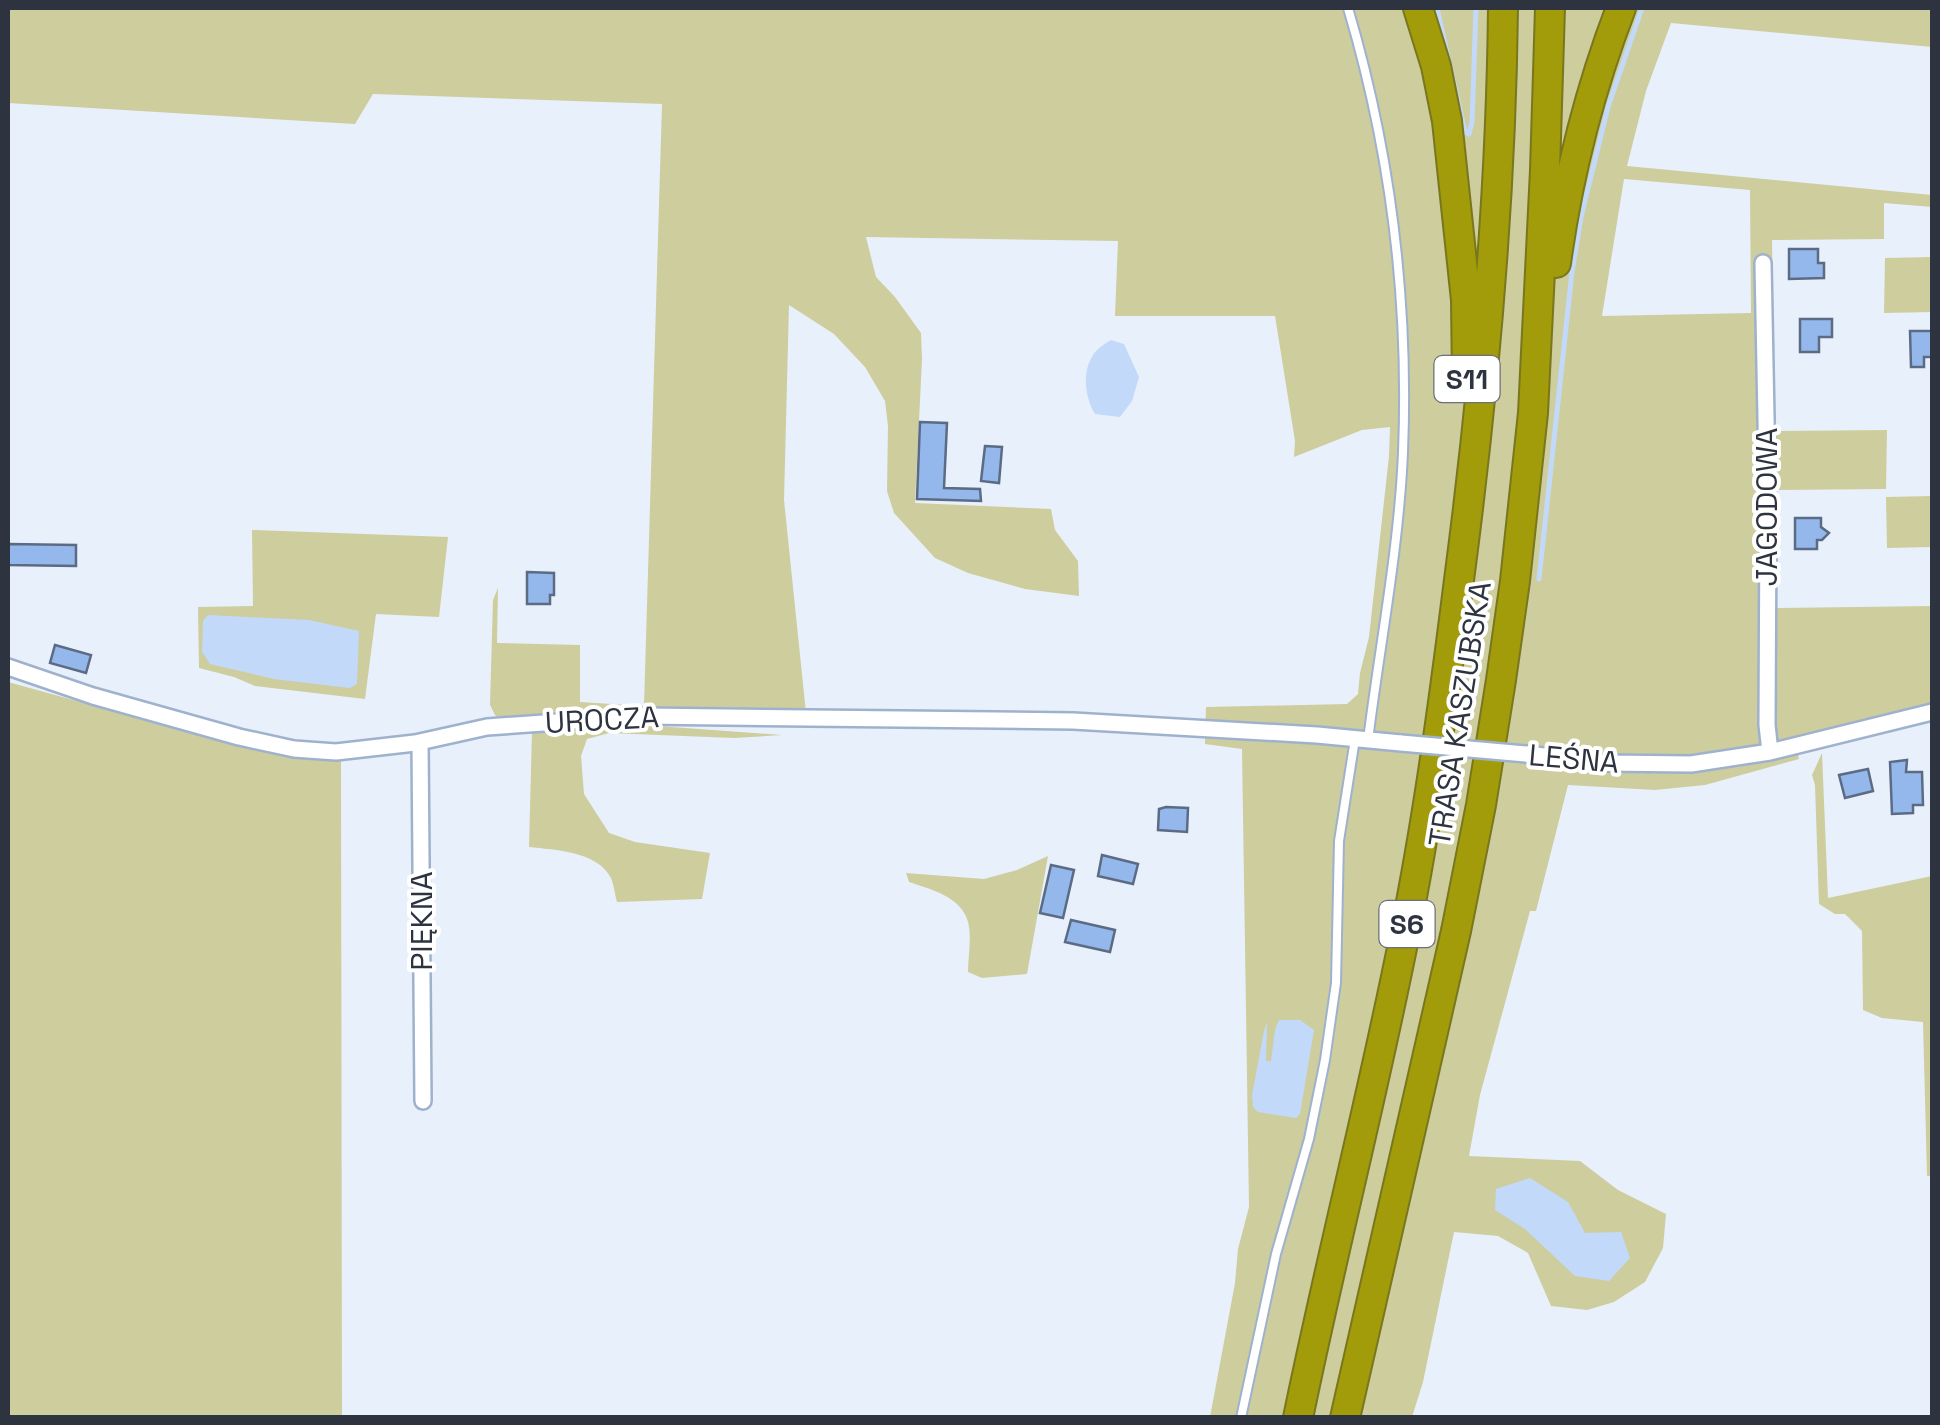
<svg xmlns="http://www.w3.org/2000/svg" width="1940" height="1425" font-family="'Space Grotesk',sans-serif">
  <rect width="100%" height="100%" fill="#e8f0fb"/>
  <path fill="#cecd9e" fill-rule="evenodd" d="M8,8h1924v39l-261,-24 -25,68 -19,75 305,29v12l-48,-4v36l-112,1 3,191 112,-1 -1,59 -111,1 1,118 156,-2v99l-137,34 4,20 -94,26 -50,5 -87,-5 -32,126h-6l-50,184 -11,61 111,5 38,29 48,24 -3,34 -18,34 -31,20 -27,8 -36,-4 -23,-53 -30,-17 -44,-4 -31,150 -11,35h-202l25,-134 3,-34 11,-42 -7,-458 -37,-5 1,-37 141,-3 11,-10 2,-21 9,-36 20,-181 1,-29 -28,3 -68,27 1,-16 -20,-125h-160l3,-75 -252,-4 10,40 19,20 26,36 1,26 -7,144 136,6 4,21 23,31 1,35 -54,-7 -57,-16 -33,-15 -41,-45 -7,-22 1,-65 -3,-25 -20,-34 -31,-33 -45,-29 -5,195 22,213 -80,-6h-81v6l-142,8 -8,-6 -5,-10 3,-105 5,-12 -1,55 83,2v57l64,4 18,-602 -289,-10 -18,30 -347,-21zM1624,179l126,11 1,123 -149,3z
    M1932,257v55l-48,1 1,-55z
    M1932,496v51l-45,1 -1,-51z
    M252,530l196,7 -9,80 -63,-3 -11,85 -110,-13 -21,-9 -35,-9 -1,-61 55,-1z
    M8,682l160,44 118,29 55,2 1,660h-334z
    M644,725l138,10 -48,3 -125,-5 -22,6 -6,17 3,38 25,39 26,9 75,11 -8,46 -85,3c-2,-7 -3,-17 -6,-24 -14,-27 -56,-28 -82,-31l3,-116z
    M1822,753l6,145 104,-22v300h-5l-4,-154 -41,-4 -19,-8 -1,-79 -17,-17h-10l-16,-10 -4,-119 -3,-10z
    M1048,856l-21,118 -45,4 -14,-6c0,-15 4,-35 0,-50 -6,-25 -38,-33 -59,-40l-3,-9 78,6 33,-9z"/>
  <path fill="#c3d9fa" d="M1111,340l13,4 15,33 -7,24 -12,16 -25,-3c-11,-18 -14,-47 2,-64 4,-4 9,-7 14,-10z
    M208,615l101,5 50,11 -2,53 -7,4 -76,-9 -64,-15 -8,-12 1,-31z
    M1279,1020h21l14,10 -14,84 -4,4 -38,-6 -5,-5 -1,-12 12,-64 3,-9 -1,39h5l4,-31z
    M1530,1178l38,24 17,31 36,-1 9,26 -21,23 -34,-5 -50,-47 -30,-19 1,-21z"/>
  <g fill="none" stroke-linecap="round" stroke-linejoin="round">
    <path stroke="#c3d9fa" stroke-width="5" d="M1437,8l28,124 4,2
      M1469,134l3,-12 4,-114
      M1539,579l33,-307 9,-55 27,-110 34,-99"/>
  </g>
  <path fill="#94b7ec" stroke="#5b6b84" stroke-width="2.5" d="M1789,249h29v14h6v15l-35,1z
    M1800,319h32v18h-13v15h-19z
    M1910,331h22v26h-8v10h-13z
    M920,422l27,1 -3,65 36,1 1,12 -64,-2z
    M985,446l17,1 -3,36 -18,-2z
    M1795,518h26v9l8,6 -7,7h-5v9h-22z
    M8,544l68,1v21l-68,-1z
    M527,572l27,1v22h-4v9h-23z
    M55,645l36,10 -5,18 -36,-10z
    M1907,760l-1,12h16l1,33h-10v8l-21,1 -2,-52z
    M1868,769l5,22 -28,7 -6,-23z
    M1166,807l22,1 -1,24 -29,-2 1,-21z
    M1102,855l36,9 -5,20 -35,-8z
    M1051,865l23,5 -11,48 -23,-5z
    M1071,920l44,10 -5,22 -45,-10z"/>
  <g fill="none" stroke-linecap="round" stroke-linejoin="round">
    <g stroke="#9fb2cd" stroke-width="12">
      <path id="service" d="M1348,8c43,145 61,292 55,444 -4,96 -23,192 -35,288
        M1241,1418l35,-164 33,-115 16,-79 11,-77 3,-142 16,-102"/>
    </g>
    <g stroke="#9fb2cd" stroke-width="20">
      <path id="minor" d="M1763,263l5,259 -1,203 3,27
        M8,667l85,29 146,41 55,12 42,3 79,-9 72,-16 156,-11 430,5 244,14 84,8
        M420,742l3,359
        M1526,754l80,9 85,1 79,-12 162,-40"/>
    </g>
    <g stroke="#79771d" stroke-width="32">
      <path id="motorway" d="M1418,8l18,58 11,55 19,179 1,82
        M1556,263c12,-87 34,-174 65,-255
        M1298,1418c33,-161 74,-319 106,-480 24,-119 40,-238 55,-358 25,-190 42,-381 44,-572
        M1345,1418l111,-487 25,-126 20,-125 14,-99 18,-168 12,-243 5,-162"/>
    </g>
    <use href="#service" stroke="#fff" stroke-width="8"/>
    <use href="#minor" stroke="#fff" stroke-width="15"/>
    <use href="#motorway" stroke="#a29b0a" stroke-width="28"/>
    <g stroke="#9fb2cd" stroke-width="20" stroke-linecap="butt">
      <path id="minor-bridge" d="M1401,743l125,11"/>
    </g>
    <use href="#minor-bridge" stroke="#fff" stroke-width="15"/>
  </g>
  <g text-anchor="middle" stroke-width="8" stroke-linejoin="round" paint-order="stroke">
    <g fill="#fff" stroke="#6c7179" stroke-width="2.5">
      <rect x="1434.5" y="356" width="65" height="46" rx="8"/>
      <rect x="1379.5" y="901" width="55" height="46" rx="8"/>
    </g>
    <g font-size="28" font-weight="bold" fill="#2d3440">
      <text x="1467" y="389">S11</text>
      <text x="1407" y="934">S6</text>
    </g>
    <g font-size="30" fill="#2d3440" stroke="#fff">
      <text transform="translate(1767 507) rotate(-90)" y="10">JAGODOWA</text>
      <text transform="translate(1460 714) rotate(-81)" y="10">TRASA KASZUBSKA</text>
      <text transform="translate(602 720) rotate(-3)" y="10">UROCZA</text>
      <text transform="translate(1574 759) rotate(5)" y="10">LEŚNA</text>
      <text transform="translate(422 921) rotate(-90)" y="10">PIĘKNA</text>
    </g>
  </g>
  <rect width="1940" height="1425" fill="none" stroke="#2d3440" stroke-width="20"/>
</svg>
